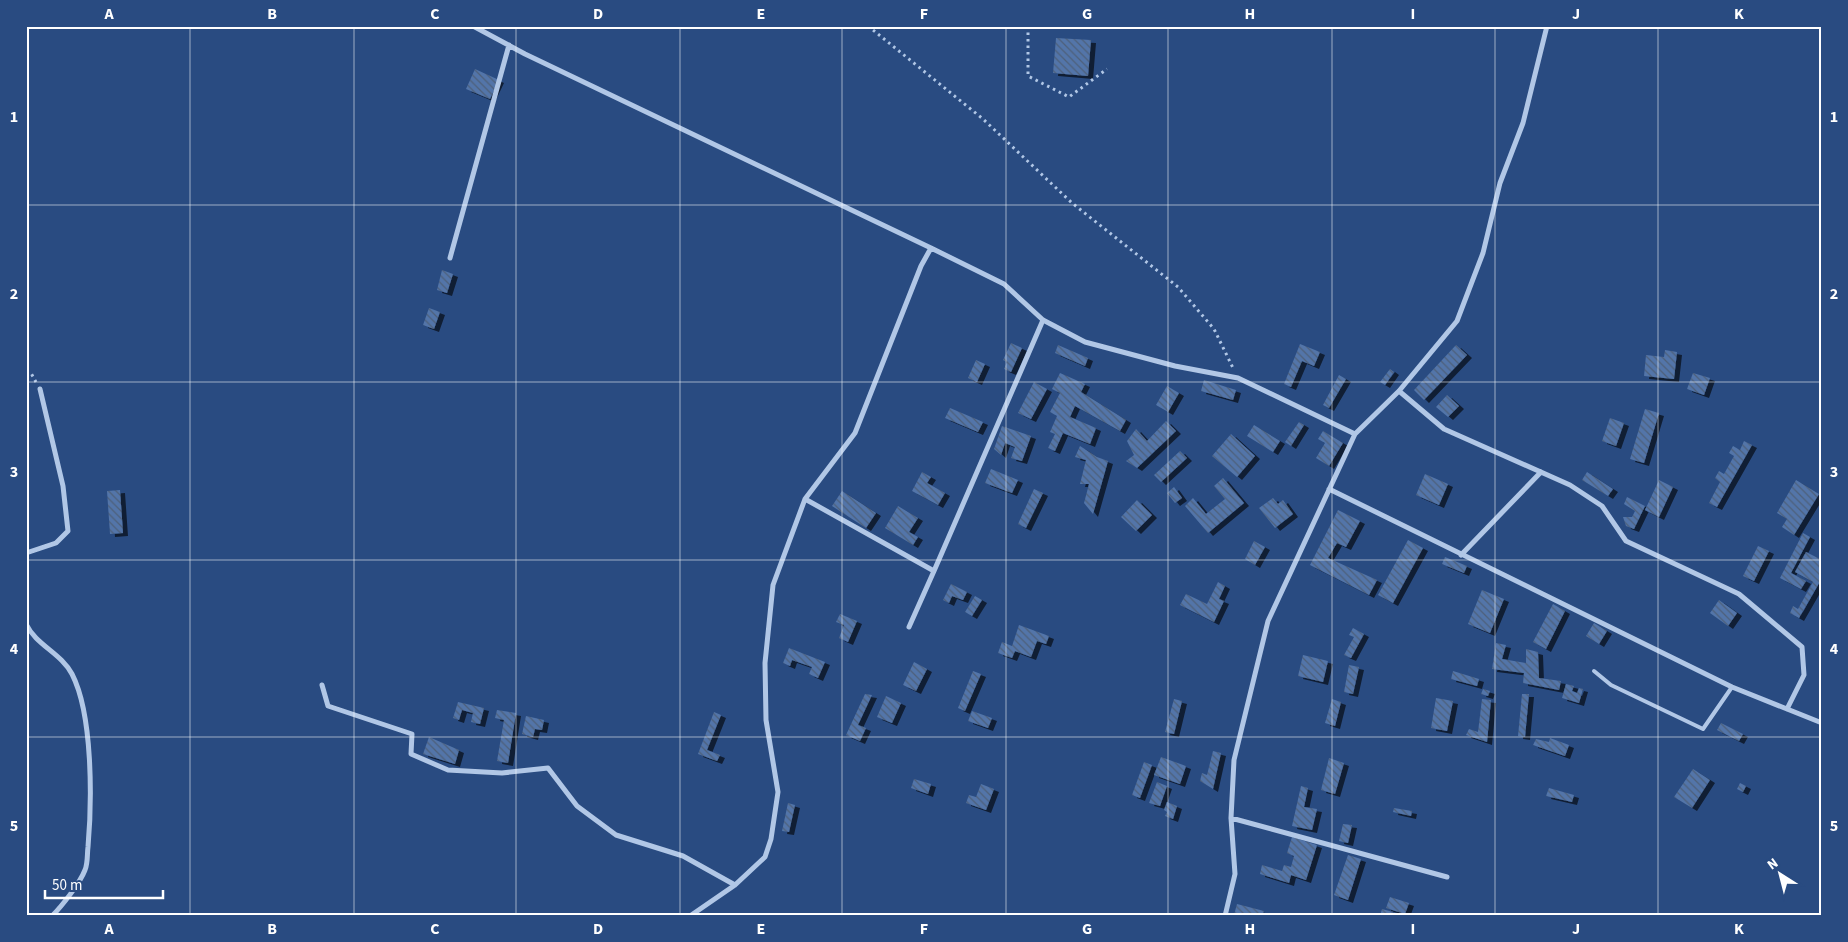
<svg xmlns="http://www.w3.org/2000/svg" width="1848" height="942" font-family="'Source Sans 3',sans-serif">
  <defs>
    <pattern id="building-back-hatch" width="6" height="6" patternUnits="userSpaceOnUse" patternTransform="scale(1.25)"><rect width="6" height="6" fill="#5275a9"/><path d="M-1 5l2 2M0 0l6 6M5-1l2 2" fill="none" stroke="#4f607a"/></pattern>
    <filter id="shadow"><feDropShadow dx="5" dy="3" stdDeviation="0" flood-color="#0009"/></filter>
  </defs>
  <rect width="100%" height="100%" fill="#294b81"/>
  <path fill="url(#building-back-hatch)" filter="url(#shadow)" d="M1056,38l35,2 -3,36 -35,-3z
    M475,69l24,11 -9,19 -24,-10z
    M442,270l11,4 -6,19 -10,-3z
    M429,308l11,4 -6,17 -11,-4z
    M1011,343l11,5 -11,24 -7,-3 3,-7 -4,-2z
    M1300,344l20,8 -6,14 -12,-5 -11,26 -7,-3z
    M1058,345l30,13 -3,8 -30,-13z
    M1456,345l11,10 -43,45 -10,-10z
    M1665,350l12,2 -3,27 -30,-3 2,-21 18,2z
    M976,360l9,4 -8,18 -9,-4z
    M1390,369l4,3 -9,13 -5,-3z
    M1060,373l25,11 -4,8 45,28 -6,11 -45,-25 -5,11 26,11 -6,16 -27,-11 -8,18 -7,-3 7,-14 -5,-2 7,-16 -7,-4 10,-19 -8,-4z
    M1693,373l17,5 -6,17 -17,-6z
    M1339,375l7,4 -17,29 -6,-3z
    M1204,380l32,10 -3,10 -32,-9z
    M1034,382l13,7 -16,30 -13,-6z
    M1167,386l12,7 -11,19 -12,-7z
    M1447,395l12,11 -11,11 -12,-10z
    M950,408l33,14 -5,10 -33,-14z
    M1645,409l14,4 -15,50 -14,-4z
    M1610,418l14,5 -8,23 -14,-5z
    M1166,421l10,10 -39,37 -11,-7 8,-6 -7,-14 9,-12 11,12z
    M1299,422l5,3 -13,21 -6,-4z
    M1254,425l26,16 -7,11 -26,-16z
    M1002,426l29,10 -9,25 -11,-3 4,-11 -10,-4 -4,12 -7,-6z
    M1323,431l20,12 -14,23 -13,-8 9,-15 -7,-4z
    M1231,434l24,22 -18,21 -25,-21z
    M1744,441l8,4 -35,62 -8,-4 11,-21 -5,-4 4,-7 5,3 10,-18 -5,-3 4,-7 7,4z
    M1080,446l17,11 11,4 -15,53 -9,-11 5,-19h-9l6,-24 -11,-3z
    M1180,451l7,7 -26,24 -7,-7z
    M991,469l27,11 -6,13 -27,-10z
    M922,472l9,5 -4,6 18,10 -7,12 -26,-14z
    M1587,472l26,17 -5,7 -26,-16z
    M1425,474l23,10 -9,21 -23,-10z
    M1223,478l21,25 -36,30 -23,-27 8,-8 13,16 19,-15 -11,-13z
    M1659,480l14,7 -14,30 -14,-7z
    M1796,480l23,14 -25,41 -12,-8 5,-8 -10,-6z
    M1174,487l8,11 -7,5 -8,-10z
    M1034,489l9,4 -17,35 -8,-4z
    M120,490l3,43 -13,1 -3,-43z
    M842,491l34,22 -10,15 -34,-22z
    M1627,497l18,9 -11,23 -8,-3 -3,-9h9l3,-6 -11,-7z
    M1273,498l5,6 5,-4 10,14 -18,14 -16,-20z
    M1137,500l15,15 -16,16 -15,-14z
    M898,506l20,12 -9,14 9,5 -5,8 -28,-17z
    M1338,510l22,11 -14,26 -9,-4 -9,15 49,22 -8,15 -59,-30z
    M1803,533l7,4 -19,36 15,8 -5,8 -21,-11z
    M1408,540l15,8 -30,55 -15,-8z
    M1254,541l11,6 -10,18 -10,-6z
    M1758,546l11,5 -15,30 -11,-5z
    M1806,552l16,8v18l-23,40 -9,-5 3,-7 5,3 15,-27 -18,-10z
    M1445,557l22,9 -3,7 -22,-9z
    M1218,582l7,4 -6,13 5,2 -10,21 -34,-17 6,-11 21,10z
    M951,584l16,8 -4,8 -11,-4 -3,7 -6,-3z
    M1482,590l22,9 -14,34 -22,-9z
    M975,596l7,4 -10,16 -7,-4z
    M1719,600l18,13 -9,13 -18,-13z
    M1553,604l12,7 -19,38 -13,-7z
    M840,614l17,7 -9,21 -9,-4 5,-13 -8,-3z
    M1594,623l13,8 -8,13 -13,-8z
    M1019,625l30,11 -3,8 -9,-3 -6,16 -16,-6 -3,7 -14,-5 4,-11 10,4z
    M1353,628l11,6 -13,24 -7,-3 10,-18 -5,-2z
    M1496,643l10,2 -4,14 24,4v-14l12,3 1,26 22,3 -2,9 -36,-7 1,-10 -32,-4z
    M789,648l36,14 -7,16 -9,-4 3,-7 -20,-7 -2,6 -7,-3z
    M1303,655l25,6 -5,21 -25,-6z
    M914,662l13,7 -11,22 -13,-6z
    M1349,665l10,2 -6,27 -9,-2z
    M973,671l8,3 -16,37 -7,-3z
    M1453,671l26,8 -2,7 -26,-7z
    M1566,684l8,2 -2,5 5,2 2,-5 4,1 -4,14 -17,-5z
    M1483,689l7,2 -2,5 -7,-2z
    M865,694l7,1 -14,30 8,3 -6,13 -14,-6z
    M1522,694h7l-4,43 -7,-1z
    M886,696l15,7 -9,20 -15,-6z
    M1436,698l17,3 -6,30 -16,-3z
    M1174,699l8,2 -8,33 -9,-2z
    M1332,699l9,3 -6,24 -10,-3z
    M1482,699l9,1 -4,42 -21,-7 3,-6 9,3z
    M458,702l26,6 -4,16 -9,-2 2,-9 -11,-3 -3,10 -6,-2z
    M497,710l19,3 -8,50 -11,-2 7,-41 -9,-2z
    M972,711l20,7 -4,10 -20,-7z
    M714,712l7,3 -14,35 13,5 -3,6 -19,-7z
    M526,716l18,4 -2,10 -7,-1 -2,8 -11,-3z
    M1721,723l22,11 -4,7 -22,-11z
    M429,737l30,13 -4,14 -32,-10z
    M1550,738l19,7 -4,11 -32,-11 3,-6 13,3z
    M1213,751l8,2 -8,36 -13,-8 2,-8 5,2z
    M1161,757l25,9 -6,18 -26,-9z
    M1329,758l15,5 -9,31 -14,-4z
    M1144,762l8,3 -12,33 -8,-3z
    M1693,769l17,11 -18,28 -18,-11z
    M914,779l17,5 -3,10 -17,-6z
    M1157,782l10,4 -7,20 -11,-3z
    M1740,783l6,3 -3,6 -6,-3z
    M981,784l13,5 -8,21 -20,-7 3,-8 7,2z
    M1301,786l7,2 -4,19 13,2 -5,21 -20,-4z
    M1549,788l25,7 -2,7 -26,-6z
    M1167,802l10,4 -4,13 -8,-3 2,-4 -3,-2z
    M788,803l7,2 -6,27 -7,-1z
    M1394,808l18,3 -1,5 -18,-4z
    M1343,824l9,1 -4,18 -9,-2z
    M1292,837l25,8 -11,35 -15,-5 -2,8 -29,-9 2,-9 20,6 2,-6 7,2 3,-11 -7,-3z
    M1348,855l13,4 -13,41 -14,-5z
    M1390,897l19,6 -4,11 -19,-6z
    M1237,904l27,7 -2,5 -28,-1z
    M1382,909l11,3 -1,4h-12z"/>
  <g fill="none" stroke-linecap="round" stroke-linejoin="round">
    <path stroke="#b1c7e6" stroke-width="3" stroke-dasharray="2.5 4" stroke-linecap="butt" d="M868,26l115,93 89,84 106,84 36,42 19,39
      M1028,26v50l41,21 38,-28
      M26,372l5,1 5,9"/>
    <path stroke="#b1c7e6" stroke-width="4" d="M1594,671l17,14 92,44 29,-42"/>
    <path stroke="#b1c7e6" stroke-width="5" d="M473,26l52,28 406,194
      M450,258l59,-213
      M1399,391l45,38 126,56 32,21 24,35 113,53 63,53 2,28 -17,34
      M1329,489l403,198 90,36
      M805,499l129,72 109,-251
      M26,553l30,-10 12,-12 -5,-45 -23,-97
      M1461,555l80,-83
      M26,624c10,21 35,29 46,50 21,41 20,127 16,173 -1,7 0,16 -3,23 -5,13 -23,36 -33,46
      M909,627l25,-56
      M322,685l6,21 84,28 -1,20 37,16 54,3 46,-5 29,38 39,29 67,21 52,29
      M1231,818l216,59
      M690,916l45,-31 30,-28 6,-18 7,-47 -12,-72 -1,-57 8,-78 32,-86 50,-66 66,-167 10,-18 73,36 39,36 42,22 90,24 63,12 117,56 44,-43 58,-70 26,-68 17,-70 23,-60 24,-97
      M1225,916l10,-42 -4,-56 3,-58 34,-139 87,-187"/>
  </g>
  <path fill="none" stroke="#fff" stroke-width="1" stroke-opacity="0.55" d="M190,26v890M354,26v890M516,26v890M680,26v890M842,26v890M1006,26v890M1168,26v890M1332,26v890M1495,26v890M1658,26v890M26,205h1796M26,382h1796M26,560h1796M26,737h1796"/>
  <rect width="1848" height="942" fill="none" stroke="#294b81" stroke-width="55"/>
  <g transform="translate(1780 874) rotate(324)" stroke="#294b81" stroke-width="4" paint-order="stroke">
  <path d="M0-4L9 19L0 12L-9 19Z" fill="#ffffff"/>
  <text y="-8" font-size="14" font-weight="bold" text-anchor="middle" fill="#ffffff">N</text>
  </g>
  <path d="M45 890v8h118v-8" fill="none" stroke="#ffffff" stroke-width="2.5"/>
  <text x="52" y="890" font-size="15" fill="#ffffff" stroke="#294b81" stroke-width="4" paint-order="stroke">50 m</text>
  <rect x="28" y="28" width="1792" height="886" fill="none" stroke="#fff" stroke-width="2"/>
  <g font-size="16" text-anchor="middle" font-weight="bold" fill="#fff">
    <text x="109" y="19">A</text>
    <text x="272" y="19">B</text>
    <text x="435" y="19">C</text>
    <text x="598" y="19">D</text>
    <text x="761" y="19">E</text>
    <text x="924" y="19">F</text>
    <text x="1087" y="19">G</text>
    <text x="1250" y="19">H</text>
    <text x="1413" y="19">I</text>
    <text x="1576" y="19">J</text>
    <text x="1739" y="19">K</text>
    <text x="14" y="122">1</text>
    <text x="1834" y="122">1</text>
    <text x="14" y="299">2</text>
    <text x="1834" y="299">2</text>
    <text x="14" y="477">3</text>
    <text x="1834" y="477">3</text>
    <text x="14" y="654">4</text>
    <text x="1834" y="654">4</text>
    <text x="14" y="831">5</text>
    <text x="1834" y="831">5</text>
    <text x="109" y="934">A</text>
    <text x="272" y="934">B</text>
    <text x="435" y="934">C</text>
    <text x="598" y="934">D</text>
    <text x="761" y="934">E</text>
    <text x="924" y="934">F</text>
    <text x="1087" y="934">G</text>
    <text x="1250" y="934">H</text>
    <text x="1413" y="934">I</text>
    <text x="1576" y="934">J</text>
    <text x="1739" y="934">K</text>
  </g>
</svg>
